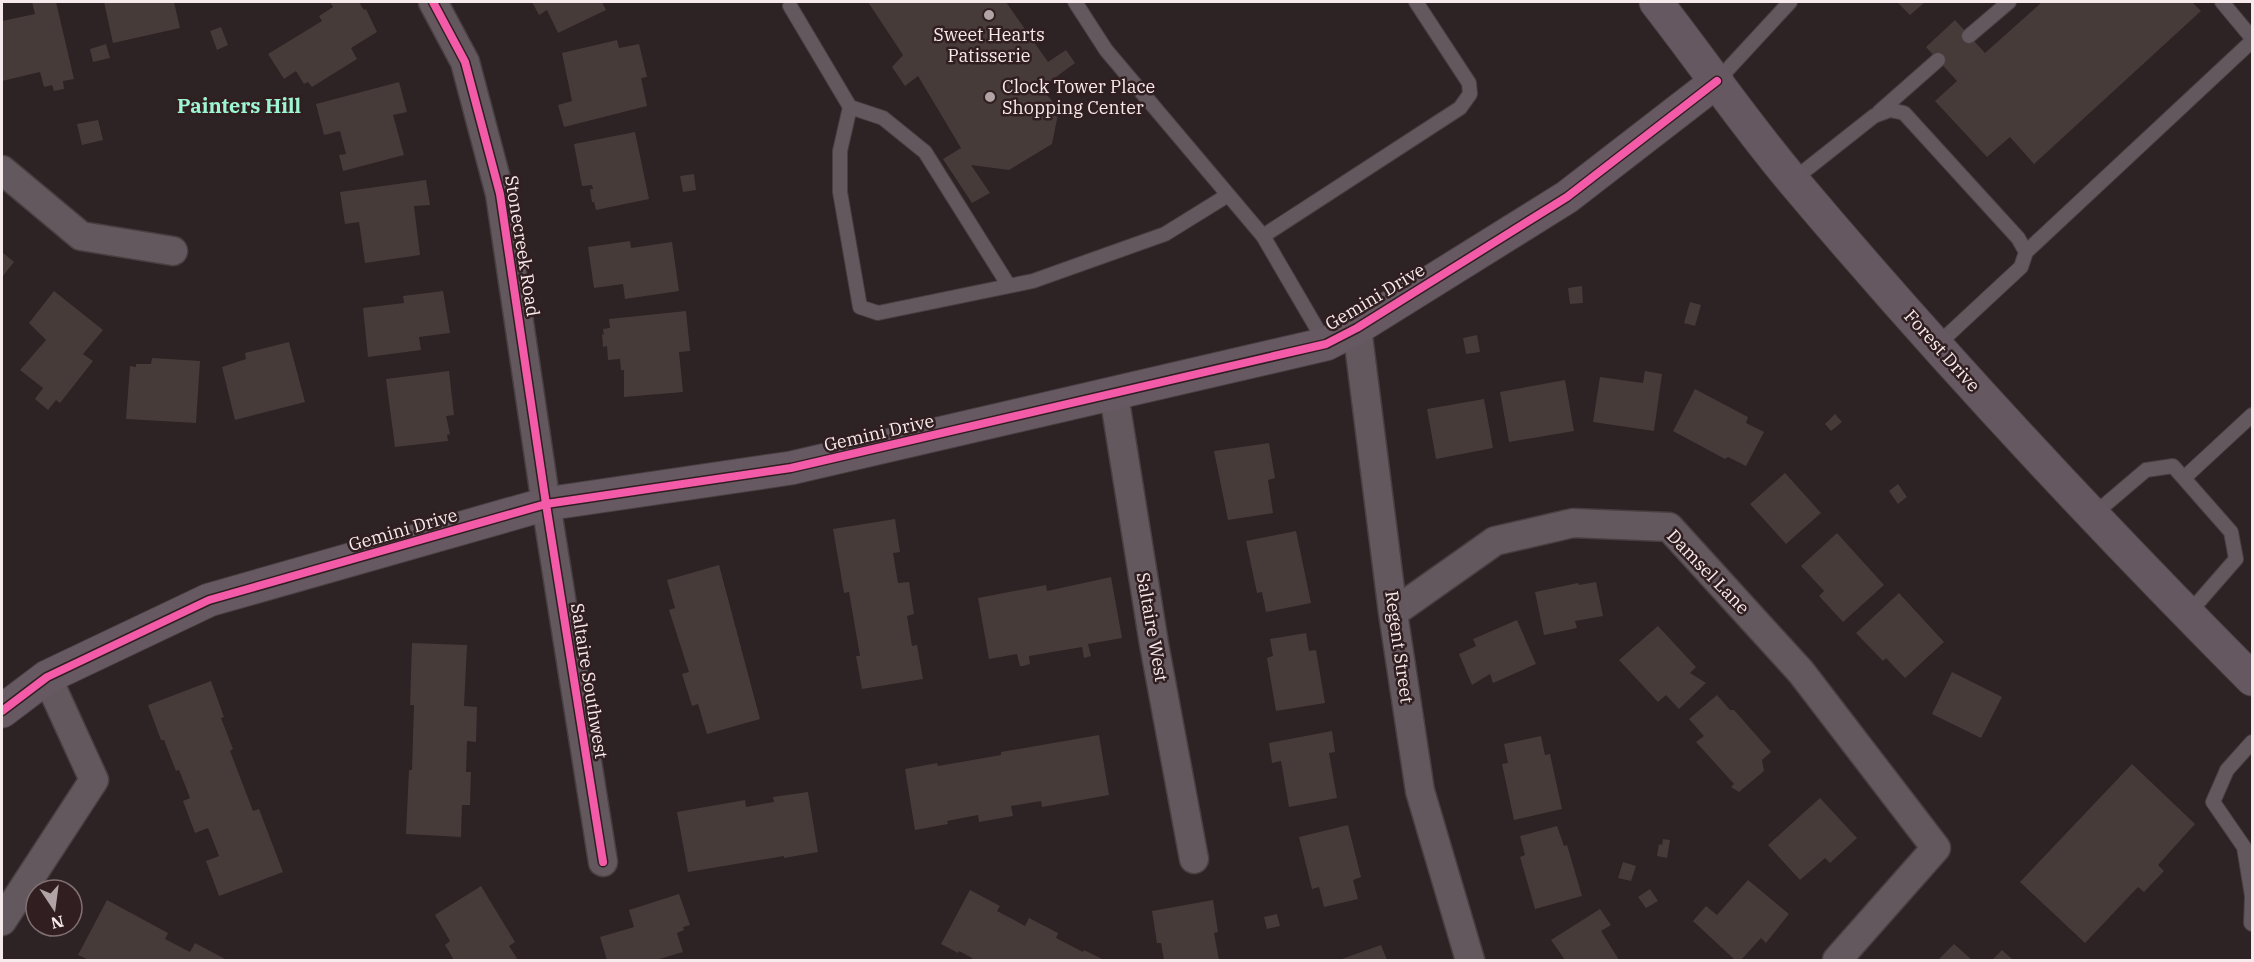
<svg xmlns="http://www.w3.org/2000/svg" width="2254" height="962" font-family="'IBM Plex Serif',serif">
  <rect width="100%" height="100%" fill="#2d2224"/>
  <path fill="#473b3a" d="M32,2h24l18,77 -11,2 1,8 -10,2 -2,-6 -8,2 -4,-15 -38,9v-60l33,-7z
    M104,2h70l6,26 -67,15z
    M330,2h29l5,8 2,-1 11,23 -26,16 6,11 -45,28 -4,-5 -4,2 -8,-13 -12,8 -16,-25 54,-33 -3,-5 14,-9z
    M532,2h70l4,8 -48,23 -11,-23 -8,5z
    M868,2h138l42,60 18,-12 9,13 -34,25 18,21 -7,35 -43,26 -38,-5 19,28 -18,10 -29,-44 18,-11 -43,-72 -13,10 -13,-19 11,-12z
    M1897,2h28l-15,13z
    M2042,2h150l9,9 -167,153 -24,-27 -23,20 -52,-56 22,-20 -31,-34 29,-27 30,33z
    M221,27l7,18 -11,5 -7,-19z
    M617,40l2,8 20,-4 8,33 -6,1 6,28 -83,21 -6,-22 14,-4 -10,-48z
    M106,44l4,14 -17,4 -3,-13z
    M399,82l8,30 -14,3 11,40 -61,16 -4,-16 7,-1 -6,-23 -16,4 -8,-31z
    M98,120l5,20 -21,5 -5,-21z
    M635,132l14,67 -53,11 -2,-8h-2l-2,-13h3l-1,-4 -10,1 -8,-42z
    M694,174l2,16 -13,2 -3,-16z
    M426,180l4,25 -16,1 6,49 -55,8 -6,-41 -14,2 -5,-32z
    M630,241l1,7 41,-6 7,49 -54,8 -2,-15 -29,4 -6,-41z
    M2,252l12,10 -12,15z
    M1582,286l1,17 -13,1 -2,-16z
    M54,291l49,39 -20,24 10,7 -33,42 -4,-3 -8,10 -13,-11 8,-11 -23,-18 26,-30 -17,-17z
    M443,291l7,42 -31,4 2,13 -53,7 -5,-49 41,-5 -1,-7z
    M1690,302l11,3 -6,21 -11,-3z
    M686,311l4,40 -11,1 4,40 -59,5v-27h-3l-1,-11 -12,1 -1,-14 -4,1 -1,-13 2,1 -1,-6 7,-1 -1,-9z
    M1477,335l3,17 -14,2 -3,-16z
    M289,342l16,60 -70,18 -13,-53 24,-8 -1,-6z
    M152,358l48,3 -4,62 -70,-4 4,-53 6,1v-3h15z
    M449,371l5,44 -8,1 4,18 -3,1 1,6 -53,6 -9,-68z
    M1645,371l17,3 -8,57 -61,-9 7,-45 43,6z
    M1565,380l9,51 -65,11 -9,-50z
    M1695,389l53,28 -2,6 18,9 -18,34 -18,-9 -3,2 -52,-28z
    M1484,399l9,49 -57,11 -9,-50z
    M1835,414l7,8 -11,9 -6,-7z
    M1269,443l6,35 -7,2 5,33 -45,7 -14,-69z
    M1785,473l36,40 -35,31 -36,-40z
    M1898,484l9,13 -9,7 -9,-13z
    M895,519l5,33 -7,1 5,30 11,-1 5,32 -7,2 5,30 5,-1 6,34 -61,10 -6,-33h4l-11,-64 -5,1 -11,-64z
    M1296,531l15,72 -45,9 -4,-20 -5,1 -11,-52z
    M1837,533l47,52 -41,37 -24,-26 5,-5 -23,-25z
    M719,565l41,154 -53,15 -9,-30 -6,2 -10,-32 7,-2 -20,-62 6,-2 -8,-28z
    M1111,577l11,61 -34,6 3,12 -7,2 -2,-11 -53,9 1,8 -7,2h-3l-3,-12 -28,5 -11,-61 68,-13 1,6z
    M1596,582l7,34 -28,5 2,7 -33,7 -9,-43 43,-9 1,2z
    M1899,593l45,49 -39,36 -19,-20 -3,3 -27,-28z
    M1517,620l19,44 -43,19 -3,-9 -18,11 -13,-31 17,-8 -3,-7z
    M1658,626l38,41 -6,6 16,10 -27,26 -13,-14 -8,7 -39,-42z
    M1306,633l3,18 7,-1 9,53 -49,8 -9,-53 6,-2 -3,-17z
    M412,643l55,2 -3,61 13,1 -1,35 -9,-1 -1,31h5l-1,33h-8l-1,32 -55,-3 3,-64h3l2,-65h-4z
    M1952,672l50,25 -21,41 -49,-24z
    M211,681l13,36 -3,1 12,31 -3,2 23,60 6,-2 24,63 -64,24 -13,-35 13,-5 -11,-28 -13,5 -12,-32 7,-3 -3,-8 -8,-20 -3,1 -12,-31h-3l-13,-35z
    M1717,695l13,15h4l37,42 -9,8 2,11 -25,21 -8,-5 3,-3 -38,-42 8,-6 -15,-17z
    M1332,731l3,21 -6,1 8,45 -48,9 -8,-46 -9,2 -3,-20z
    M1099,735l10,60 -67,12 -1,-6 -30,5 2,10 -34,6 -1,-7 -31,6 1,3 -33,6 -10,-61 32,-6 1,3 63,-11v-3z
    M1541,736l4,19 5,-1 12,55 -48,11 -12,-56 6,-1 -4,-19z
    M2132,764l63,60 -37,41 6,6 -20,21 -6,-5 -53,56 -65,-61z
    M808,792l10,60 -34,6v-2l-96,16 -11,-60 68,-12 1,7 16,-3 12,-2 -1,-5z
    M1820,798l37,40 -27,25 -5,-5 -25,22 -32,-35z
    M1348,825l13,52 -8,3 5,19 -34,8 -5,-20 -7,2 -13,-52z
    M1557,826l7,20 3,-1 15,51 -47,13 -15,-52 5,-2 -5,-19z
    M1663,839l7,1 -3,18 -10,-2 2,-12 3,1z
    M1623,862l13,4 -5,15 -13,-3z
    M1748,880l41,34 -23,29 -5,-5 -20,22h-6l-42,-39 13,-15 11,9z
    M481,886l34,56 -6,4 9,14h-64l-9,-15 5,-4 -15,-26z
    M1650,889l8,12 -12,7 -8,-11z
    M970,890l30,16 -3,5 19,10 9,5 4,-8 29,15 -2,5 27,14 1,-2 20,10h-131l-1,-2 -13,-7 -1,2 -17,-9z
    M679,894l11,31 -7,2 1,3 -7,3 6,19 -27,8h-49l-7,-23 34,-10 -5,-17z
    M107,900l61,33 -3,6 25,13 5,-9 30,16 -1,1h-135l-11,-5z
    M1213,900l5,32 -4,1 5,27h-55l-3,-17h-4l-5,-32z
    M1600,909l11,16 -10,6 18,29h-54l-14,-20z
    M1277,914l3,12 -13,3 -3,-12z
    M1954,944l18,16h-34z
    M1381,945l6,15h-48z
    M2002,950l11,10h-21z"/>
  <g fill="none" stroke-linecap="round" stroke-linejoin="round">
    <g stroke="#483f41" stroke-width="16">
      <path id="lane" d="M1075,2l31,48 157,186 63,108
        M2222,2l30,36
        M790,6l60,101 -10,44v41l20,115 18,6 155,-32 132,-47 63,-39
        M1969,36l40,-34
        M1717,81l73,-79
        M850,107l33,11 42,34 84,134
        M1879,112l59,-52
        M1793,180l81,-64 16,-6 14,3 114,125 8,14 -5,15 -85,79
        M1263,236l197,-128 10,-14 -1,-11 -53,-81
        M2026,252l226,-211
        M2184,478l68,-63
        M2093,515l53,-45 27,-4 58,66 5,27 -48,55
        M2252,742l-25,28 -14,32 31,45 8,49 -1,27 1,1"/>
    </g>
    <g stroke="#483f41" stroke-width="31">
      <path id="street" d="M433,2l32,60 35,132 46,310 57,358
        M2,170l79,66 92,15
        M1357,328l36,285 27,178 50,169
        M1114,395l40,249 40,215
        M1393,613l102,-72 78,-18 96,4 132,145 135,176 -99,112
        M2,921l92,-141 -47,-103"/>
    </g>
    <g stroke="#483f41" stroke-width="35">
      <path id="secondary" d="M2,711l45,-34 162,-77 337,-96 245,-36 535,-124 31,-16 210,-131 150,-116"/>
    </g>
    <g stroke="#483f41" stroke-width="35">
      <path id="primary" d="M1656,2c46,59 89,122 138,180 145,172 299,337 458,497"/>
    </g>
    <use href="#lane" stroke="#63585e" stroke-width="14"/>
    <use href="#street" stroke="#63585e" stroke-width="28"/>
    <use href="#secondary" stroke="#675962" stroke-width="33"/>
    <use href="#primary" stroke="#665860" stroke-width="33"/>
    <g stroke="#311e21" stroke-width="11">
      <path id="cycleway" d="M433,2l32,60 35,132 46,310 57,358
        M2,711l45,-34 162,-77 337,-96 245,-36 535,-124 31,-16 210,-131 150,-116"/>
    </g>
    <use href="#cycleway" stroke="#f35aa7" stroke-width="8"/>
  </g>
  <g fill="#b0a4a6" stroke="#311e21" stroke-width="2">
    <circle cx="989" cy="15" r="6"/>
    <circle cx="990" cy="97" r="6"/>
  </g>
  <g text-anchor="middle" stroke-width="5" stroke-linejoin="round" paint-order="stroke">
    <g font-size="18" fill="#f7eaec" stroke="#311e21">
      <text x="989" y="41">Sweet Hearts<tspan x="989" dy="21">Patisserie</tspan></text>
      <text x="1002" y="93" text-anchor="start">Clock Tower Place<tspan x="1002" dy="21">Shopping Center</tspan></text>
    </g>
    <g font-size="18" fill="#f7eaec" stroke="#311e21">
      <text transform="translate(522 246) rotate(81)" y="6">Stonecreek Road</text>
      <text transform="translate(1375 297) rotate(-31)" y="6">Gemini Drive</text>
      <text transform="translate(1942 351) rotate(48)" y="6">Forest Drive</text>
      <text transform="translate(879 433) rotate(-13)" y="6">Gemini Drive</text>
      <text transform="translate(403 530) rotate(-16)" y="6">Gemini Drive</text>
      <text transform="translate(1708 572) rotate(46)" y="6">Damsel Lane</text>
      <text transform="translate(1152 627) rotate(80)" y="6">Saltaire West</text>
      <text transform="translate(1399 647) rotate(82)" y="6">Regent Street</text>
      <text transform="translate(589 681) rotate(81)" y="6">Saltaire Southwest</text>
    </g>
    <g font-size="20" font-weight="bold" fill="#9df6d3" stroke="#311e21">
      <text x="239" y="113">Painters Hill</text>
    </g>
  </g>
  <rect width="2254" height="962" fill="none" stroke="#f7eaec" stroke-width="6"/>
  <g transform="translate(54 908) rotate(167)"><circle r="28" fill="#311e21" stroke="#807072" stroke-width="1.5"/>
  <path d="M0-4.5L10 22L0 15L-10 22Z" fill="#b0a4a6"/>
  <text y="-9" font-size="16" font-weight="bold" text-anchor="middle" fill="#f7eaec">N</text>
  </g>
</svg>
